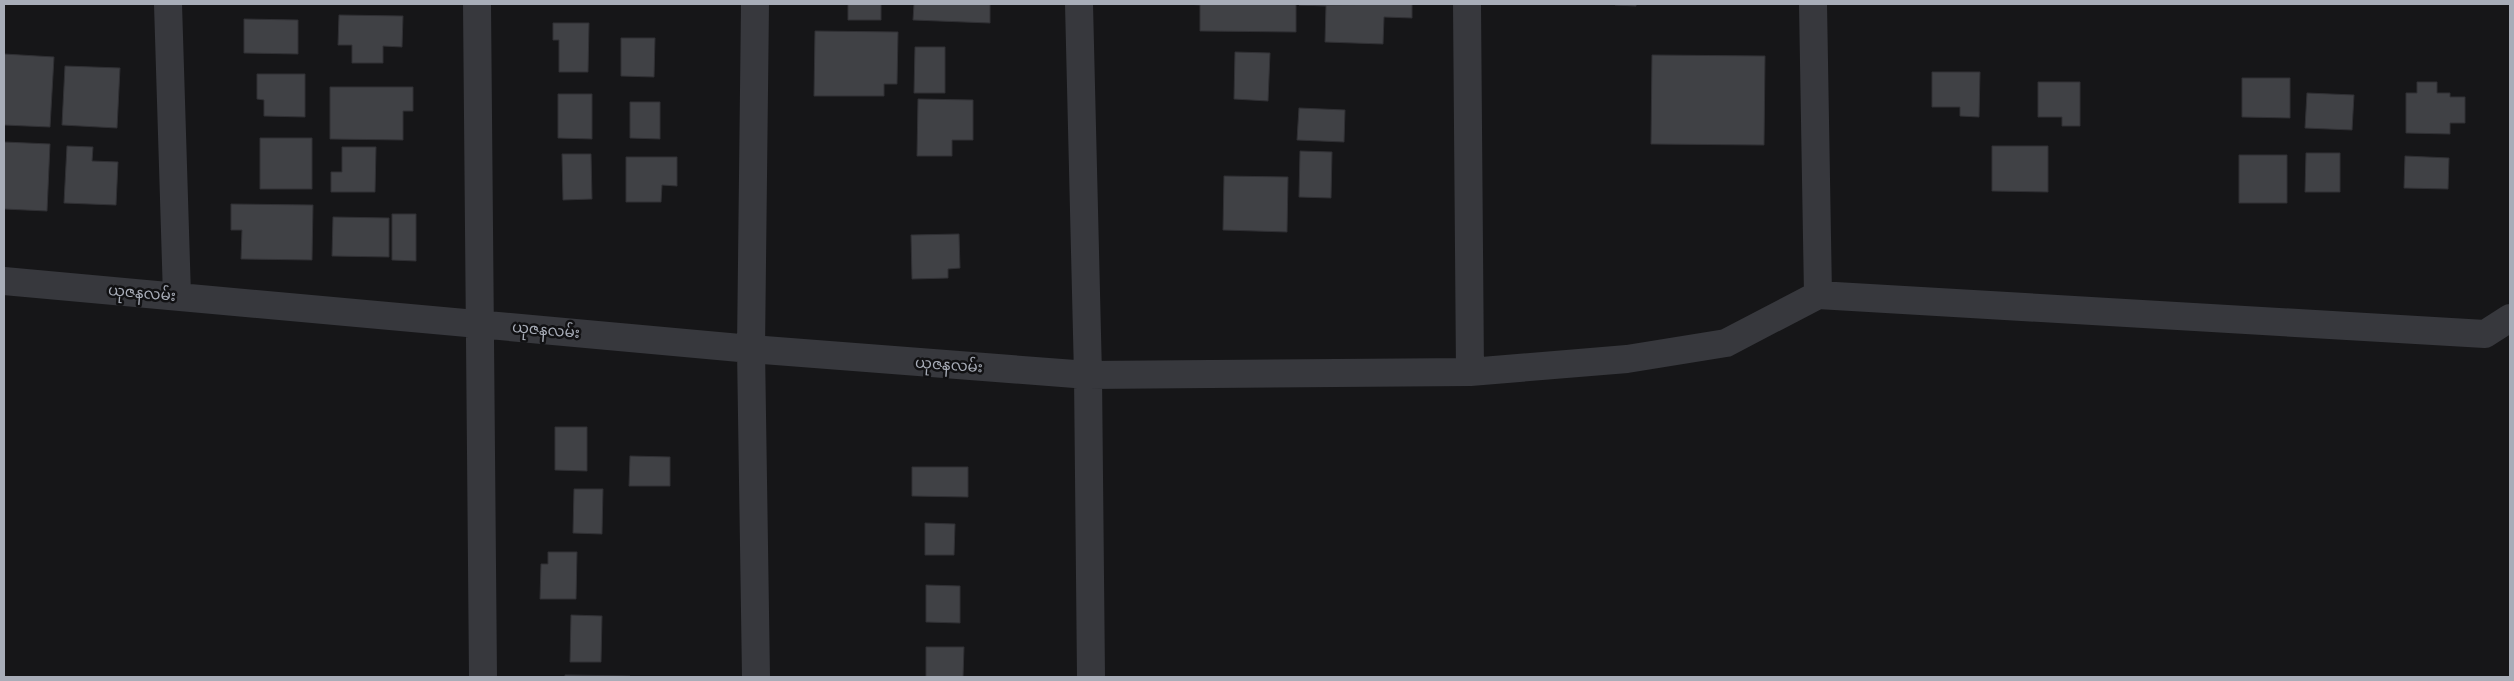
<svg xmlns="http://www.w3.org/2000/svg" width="2514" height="681" font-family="'Archivo Narrow','Noto Sans Myanmar',sans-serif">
  <rect width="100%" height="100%" fill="#161618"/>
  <path fill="#404145" stroke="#303034" d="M848,4h33v16h-33z
    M914,4h76v19l-77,-3z
    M1187,4h109v28l-96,-1v-26z
    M1412,4v14l-28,-1 -1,27 -58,-2 1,-36 -27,-1z
    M1615,4h21v2l-21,-1z
    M339,15l64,1 -1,31 -19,-1v17h-31v-18h-14z
    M244,19l54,1v34l-54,-1z
    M553,23h36l-1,49h-29v-32h-6z
    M815,31l83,1 -1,52h-13v12h-70z
    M621,38h34l-1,39 -33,-1z
    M915,47h30v46h-31z
    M1235,52l35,1 -2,48 -34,-2z
    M4,54l50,3 -4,70 -46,-2z
    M1652,55l113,1 -1,89 -113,-1z
    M65,66l55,2 -3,60 -55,-3z
    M1932,72h48l-1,45 -19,-1v-9h-28z
    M257,74h48v43l-41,-1v-16l-7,-1z
    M2242,78h48v40l-48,-1z
    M2038,82h42v44h-18v-9h-24z
    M2417,82h20v11h13v4h15v26h-15v11l-44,-1v-40h11z
    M330,87h83v24h-10v29l-73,-1z
    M2307,93l47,2 -2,35 -47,-2z
    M558,94h34v45l-34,-1z
    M918,99l55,1v40h-21v16h-35z
    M630,102h30v37l-30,-1z
    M1299,108l46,2 -1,32 -47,-2z
    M260,138h52v51h-52z
    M4,142l46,2 -3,67 -43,-2z
    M67,146l26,1 -1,14 26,1 -2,43 -52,-2z
    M1992,146h56v46l-56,-1z
    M342,147h34l-1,45h-44v-20h11z
    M1300,151l32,1 -1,46 -32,-1z
    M2306,153h34v39h-35z
    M562,154h29l1,45 -29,1z
    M2239,155h48v48h-48z
    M2405,156l44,2 -1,31 -44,-1z
    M626,157h51v29l-15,-1 -1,17h-35z
    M1224,176l64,1 -1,55 -64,-2z
    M231,204l82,1 -1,55 -71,-1 1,-29h-11z
    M392,214h24v47l-24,-1z
    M333,217l56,1v39l-57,-1z
    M959,234l1,34 -12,1v9l-36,1 -1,-44z
    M555,427h32v44l-32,-1z
    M630,456l40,1v29h-41z
    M912,467h56v30l-56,-1z
    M574,489h29l-1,45 -29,-1z
    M925,523l30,1 -1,31h-29z
    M548,552h29l-1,47h-36l1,-35h7z
    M926,585l34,1v37l-34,-1z
    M571,615l31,1 -1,46h-31z
    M926,647h38l-1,30h-37z
    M565,675l65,1v1h-65z"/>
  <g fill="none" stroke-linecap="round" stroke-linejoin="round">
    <path stroke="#37383d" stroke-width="28" d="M168,4l9,292
      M477,4l6,673
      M755,4l-4,345 5,328
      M1079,4l9,371 3,302
      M1467,4l3,368
      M1813,4l5,291
      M4,281l747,68 337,26 382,-3 157,-13 99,-16 92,-48 667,39 25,-16"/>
  </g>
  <g text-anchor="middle" stroke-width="5" stroke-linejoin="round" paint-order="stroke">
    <g font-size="15" fill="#a8adb8" stroke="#111113">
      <text transform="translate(142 293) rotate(5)" y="5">ယုဇနလမ်း</text>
      <text transform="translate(546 330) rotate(5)" y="5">ယုဇနလမ်း</text>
      <text transform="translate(949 365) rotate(4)" y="5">ယုဇနလမ်း</text>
    </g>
  </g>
  <rect width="2514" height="681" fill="none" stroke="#a8adb8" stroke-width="10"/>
</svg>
